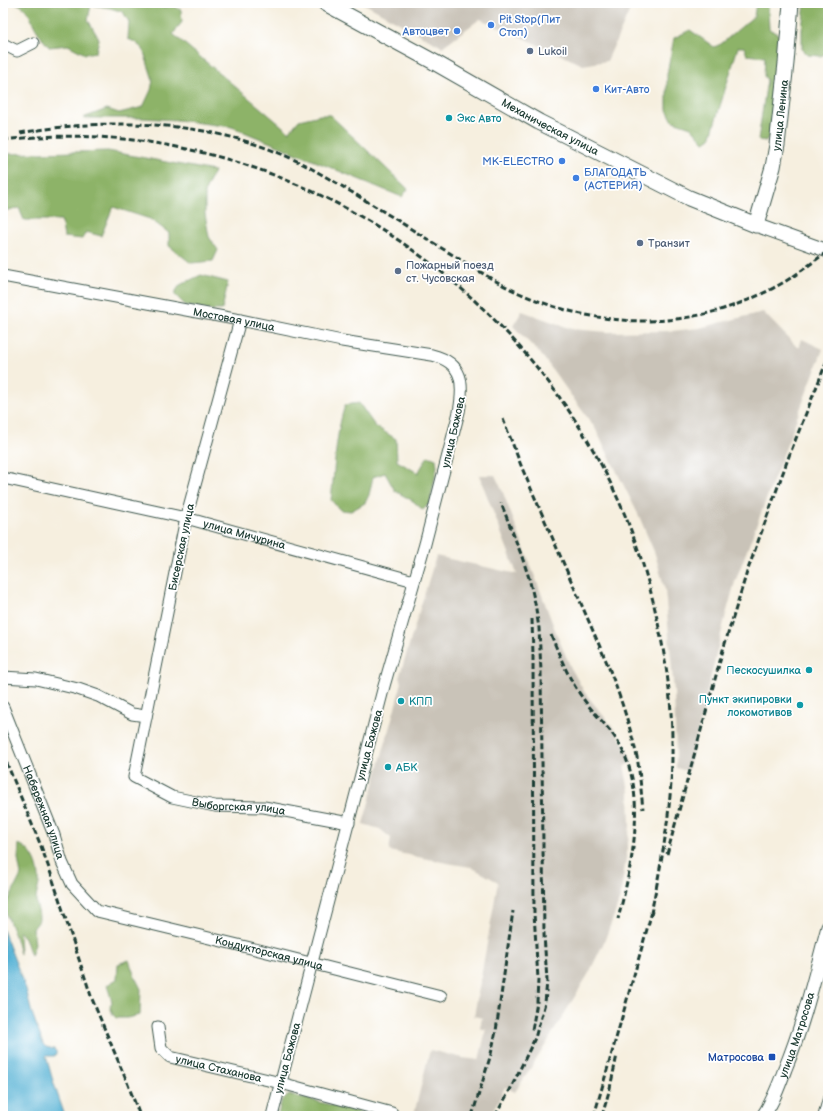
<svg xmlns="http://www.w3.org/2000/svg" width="831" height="1119" font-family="'Balsamiq Sans',sans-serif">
  <rect width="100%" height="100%" fill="#fff"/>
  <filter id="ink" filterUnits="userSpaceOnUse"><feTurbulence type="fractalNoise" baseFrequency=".025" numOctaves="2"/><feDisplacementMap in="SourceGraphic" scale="8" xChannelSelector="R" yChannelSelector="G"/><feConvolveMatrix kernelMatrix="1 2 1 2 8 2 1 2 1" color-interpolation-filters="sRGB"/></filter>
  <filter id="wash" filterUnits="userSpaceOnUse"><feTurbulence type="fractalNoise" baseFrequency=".012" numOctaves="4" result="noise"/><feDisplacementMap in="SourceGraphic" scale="16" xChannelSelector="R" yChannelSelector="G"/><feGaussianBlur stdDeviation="0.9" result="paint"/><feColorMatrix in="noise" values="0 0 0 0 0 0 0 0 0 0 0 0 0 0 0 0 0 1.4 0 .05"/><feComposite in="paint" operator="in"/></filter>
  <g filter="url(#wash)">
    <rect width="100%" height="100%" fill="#f6efdf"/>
    <path fill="#c9c3b8" d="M363,3h270l-26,58 -24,4 -103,-46 -38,28z
      M522,311l50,18 36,3 64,-1 27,-3 64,-16 34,35h2l3,-8 21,10 -88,233 -11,40 -36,149 -12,-3v-19l-2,-57 -9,-102 -10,-36 -16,-38 -44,-88 -52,-71 -30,-31z
      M479,475h16l7,15 55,145 14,33 14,25 30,37 12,20 5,12 -8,4 5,25 1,35 -4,33 -6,39 -5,15 -11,29 -15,31 -49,81 -25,38 -10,-5 -6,13 -10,16h-74l-1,-2 16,-64 33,8 16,2 7,-30 -6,-2 2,-10 -8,-2 24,-134 -27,-15 -24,-4 -58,-12 2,-13 -11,-9 -17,-5 39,-142 -3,-4 37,-122 81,18z"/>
    <path fill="#8db368" stroke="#56784e" d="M16,3h141l6,5 9,-3 9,5 1,12 -9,12 116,98 10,-12 21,-5h10l78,74 -6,8 -170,-70 -55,-7 -35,-2h-59l24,-9 12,4 24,-6 8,-17 2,-10 -10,-31 -8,-7 -7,-3 1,-17 -6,-10 -13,-4 -19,-3 -3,15 11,19 -3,13 -11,2 -17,-9 -19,2c-4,-5 -8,-9 -11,-15 -8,-11 -7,-23 -22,-29z
      M756,3h13l-1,8 1,18 9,5 2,12 -10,88 -4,7 -8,-1 9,-60 -3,-4 1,-19 -18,-2 -3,-8h-6l-28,92 -6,3 -13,-15 -18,-6 -6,-11v-36l7,-36 16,-8 24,17 7,-3 33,-28z
      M805,3h23v50l-8,3 -12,-1 -6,-6v-20z
      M108,151l106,20 -9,20v23l4,23 9,13 -5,11 -22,2 -22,-17v-13l-19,-14 -37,-12 -12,29 -15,-4 -4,7 -18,-2 -3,-17h-37l-5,-12 -16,3v-57z
      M201,275l27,7 -6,28h-14l-23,-5 -11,-11 6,-9z
      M359,403l16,23 21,13 1,22 21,12 10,-17 8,3 1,8 -7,36 -7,7 -10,-9 -18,-10 -10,-18 -12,4 -4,18 -4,8 -14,8 -11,-1 -9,-10c4,-31 4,-65 14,-95z
      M19,844c15,7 21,24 20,40 -1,6 -3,11 -3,16 0,7 5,16 2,22 -1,2 -4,5 -5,7l2,15 -4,12 -6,-18 -6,-7 1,23c-2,-6 -3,-12 -5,-18 -4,-12 -10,-21 -11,-33l5,-4 12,-24 -3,-16z
      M129,960l6,17 6,12 -1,26 -13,3h-11l-3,-3 -3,-9 2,-4 -5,-17 10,-6 1,-15z
      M289,1095l6,1 80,20h-97c2,-9 2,-17 11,-21z"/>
    <path fill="#57b2d5" stroke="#3b7884" d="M3,930l23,59 5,21 12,34 3,3 8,2 2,2v4l-2,1h-8l7,25 12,35h-62z"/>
  </g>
  <g filter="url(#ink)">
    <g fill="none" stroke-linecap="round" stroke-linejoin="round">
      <g stroke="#3f584e" stroke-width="13">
        <g id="minor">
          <path d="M3,44l14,7 16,-8"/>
          <path id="s1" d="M3,276l237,44 102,21 90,14c32,8 32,29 27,57l-34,132 -41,142 -112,430"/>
          <path id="s2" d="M240,320l-54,198 -52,259 38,20 43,9 49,1 85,16"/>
          <path id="s3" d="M3,478l183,40 228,63"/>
          <path d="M3,677l33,2 42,10 20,7 34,18 14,2"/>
          <path id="s4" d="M3,707l51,128 8,27 10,22 25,27 162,39 182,46"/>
          <path id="s5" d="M158,1027l3,21 9,9 111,26 111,30"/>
          <path d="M824,1116l4,-15"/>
        </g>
      </g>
      <g stroke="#3f584e" stroke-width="15">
        <g id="tertiary">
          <path d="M756,225l72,26"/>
          <path id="s6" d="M763,1116c10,-14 16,-31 22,-47 19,-46 30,-94 43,-142"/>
        </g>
      </g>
      <g stroke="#3f584e" stroke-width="17">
        <g id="secondary">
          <path id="s7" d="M325,3l109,59 105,60 26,13 124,63 67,27 17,-58 4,-22 9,-82 5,-60"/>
        </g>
      </g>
      <use href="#minor" stroke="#fff" stroke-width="11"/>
      <use href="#tertiary" stroke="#fff" stroke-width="13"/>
      <use href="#secondary" stroke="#fff" stroke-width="15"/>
      <path stroke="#1f3d34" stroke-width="3" stroke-dasharray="6 3" stroke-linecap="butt" d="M20,133c98,-17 205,-13 294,37 44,25 86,52 129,79 25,15 50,32 76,44 90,40 182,38 267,-12 15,-9 28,-20 42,-30
        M3,140c295,-35 581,175 650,461 11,46 19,94 19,141 1,58 -9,115 -21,171
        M503,419l19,49 85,195c12,30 23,62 30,94 3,17 4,34 6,52
        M532,619l1,36 1,258 4,66 -1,23 -5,28
        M551,635c9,21 17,43 31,62 10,15 24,27 34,42 34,52 16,125 2,180
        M3,754l38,92 10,28 41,125 35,83 13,34
        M667,854l56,-204 24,-78 42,-116 39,-98
        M472,1116l19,-62 5,-23 17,-120
        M495,1116l15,-26 25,-52 10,-35 2,-22 -3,-47 -3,-262 -2,-44 -4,-25 -6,-25 -8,-24 -20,-51
        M594,1116l59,-208
        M602,1116l8,-28 7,-33"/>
    </g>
  </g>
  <g fill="#3f7fe0" stroke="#fff" stroke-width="1.5">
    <circle cx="491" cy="25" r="4"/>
    <circle cx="457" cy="31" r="4"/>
    <circle cx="596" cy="89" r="4"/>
    <circle cx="562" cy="161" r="4"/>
    <circle cx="576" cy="178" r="4"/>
  </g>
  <g fill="#5c6f8a" stroke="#fff" stroke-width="1.5">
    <circle cx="530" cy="51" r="4"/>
    <circle cx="640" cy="243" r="4"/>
    <circle cx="398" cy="271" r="4"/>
  </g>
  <g fill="#0f9aa8" stroke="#fff" stroke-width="1.5">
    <circle cx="449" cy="118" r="4"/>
    <circle cx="809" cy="670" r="4"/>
    <circle cx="401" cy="701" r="4"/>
    <circle cx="800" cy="705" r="4"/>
    <circle cx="388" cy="767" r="4"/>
  </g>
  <rect fill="#1a4fb4" stroke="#fff" stroke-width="1.5" x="768" y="1053" width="8" height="8" rx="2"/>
  <g text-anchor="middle" stroke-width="3.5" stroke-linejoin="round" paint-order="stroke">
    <g font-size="11" fill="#366cbe" stroke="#fff" text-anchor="start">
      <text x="499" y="23">Pit Stop(Пит<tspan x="499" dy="13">Стоп)</tspan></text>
      <text x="449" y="35" text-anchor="end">Автоцвет</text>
      <text x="604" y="93">Кит-Авто</text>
      <text x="554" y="165" text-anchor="end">MK-ELECTRO</text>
      <text x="584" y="176">БЛАГОДАТЬ<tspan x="584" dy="13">(АСТЕРИЯ)</tspan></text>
    </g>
    <g font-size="11" fill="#4e5e75" stroke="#fff" text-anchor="start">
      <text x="538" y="55">Lukoil</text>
      <text x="648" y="247">Транзит</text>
      <text x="406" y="269">Пожарный поезд<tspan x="406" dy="13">ст. Чусовская</tspan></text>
    </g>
    <g font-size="11" fill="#1f3d34" stroke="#fff">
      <text dy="4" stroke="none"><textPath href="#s7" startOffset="598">улица Ленина</textPath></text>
      <text dy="4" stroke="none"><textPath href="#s7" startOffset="257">Механическая улица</textPath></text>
      <text dy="4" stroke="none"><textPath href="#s1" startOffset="235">Мостовая улица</textPath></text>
      <text transform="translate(453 432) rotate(-77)" y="4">улица Бажова</text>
      <text dy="4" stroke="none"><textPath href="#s3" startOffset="248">улица Мичурина</textPath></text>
      <text transform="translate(181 547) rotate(-78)" y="4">Бисерская улица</text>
      <text transform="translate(369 745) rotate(-75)" y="4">улица Бажова</text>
      <text dy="4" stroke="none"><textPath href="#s2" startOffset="580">Выборгская улица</textPath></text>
      <text dy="4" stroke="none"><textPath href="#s4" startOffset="113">Набережная улица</textPath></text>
      <text dy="4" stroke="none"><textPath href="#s4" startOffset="404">Кондукторская улица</textPath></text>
      <text dy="4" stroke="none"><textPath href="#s6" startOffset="88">улица Матросова</textPath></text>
      <text transform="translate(287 1058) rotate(-75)" y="4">улица Бажова</text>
      <text dy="4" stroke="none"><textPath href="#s5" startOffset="84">улица Стаханова</textPath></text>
    </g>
    <g font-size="11" fill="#0d838f" stroke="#fff" text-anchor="start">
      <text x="457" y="122">Экс Авто</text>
      <text x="801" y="674" text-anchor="end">Пескосушилка</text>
      <text x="792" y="703" text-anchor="end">Пункт экипировки<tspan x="792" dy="13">локомотивов</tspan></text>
      <text x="409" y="705">КПП</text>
      <text x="396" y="771">АБК</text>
    </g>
    <g font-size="11" fill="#164399" stroke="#fff" text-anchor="end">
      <text x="764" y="1061">Матросова</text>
    </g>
  </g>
  <rect width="831" height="1119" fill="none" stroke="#fff" stroke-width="16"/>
</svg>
